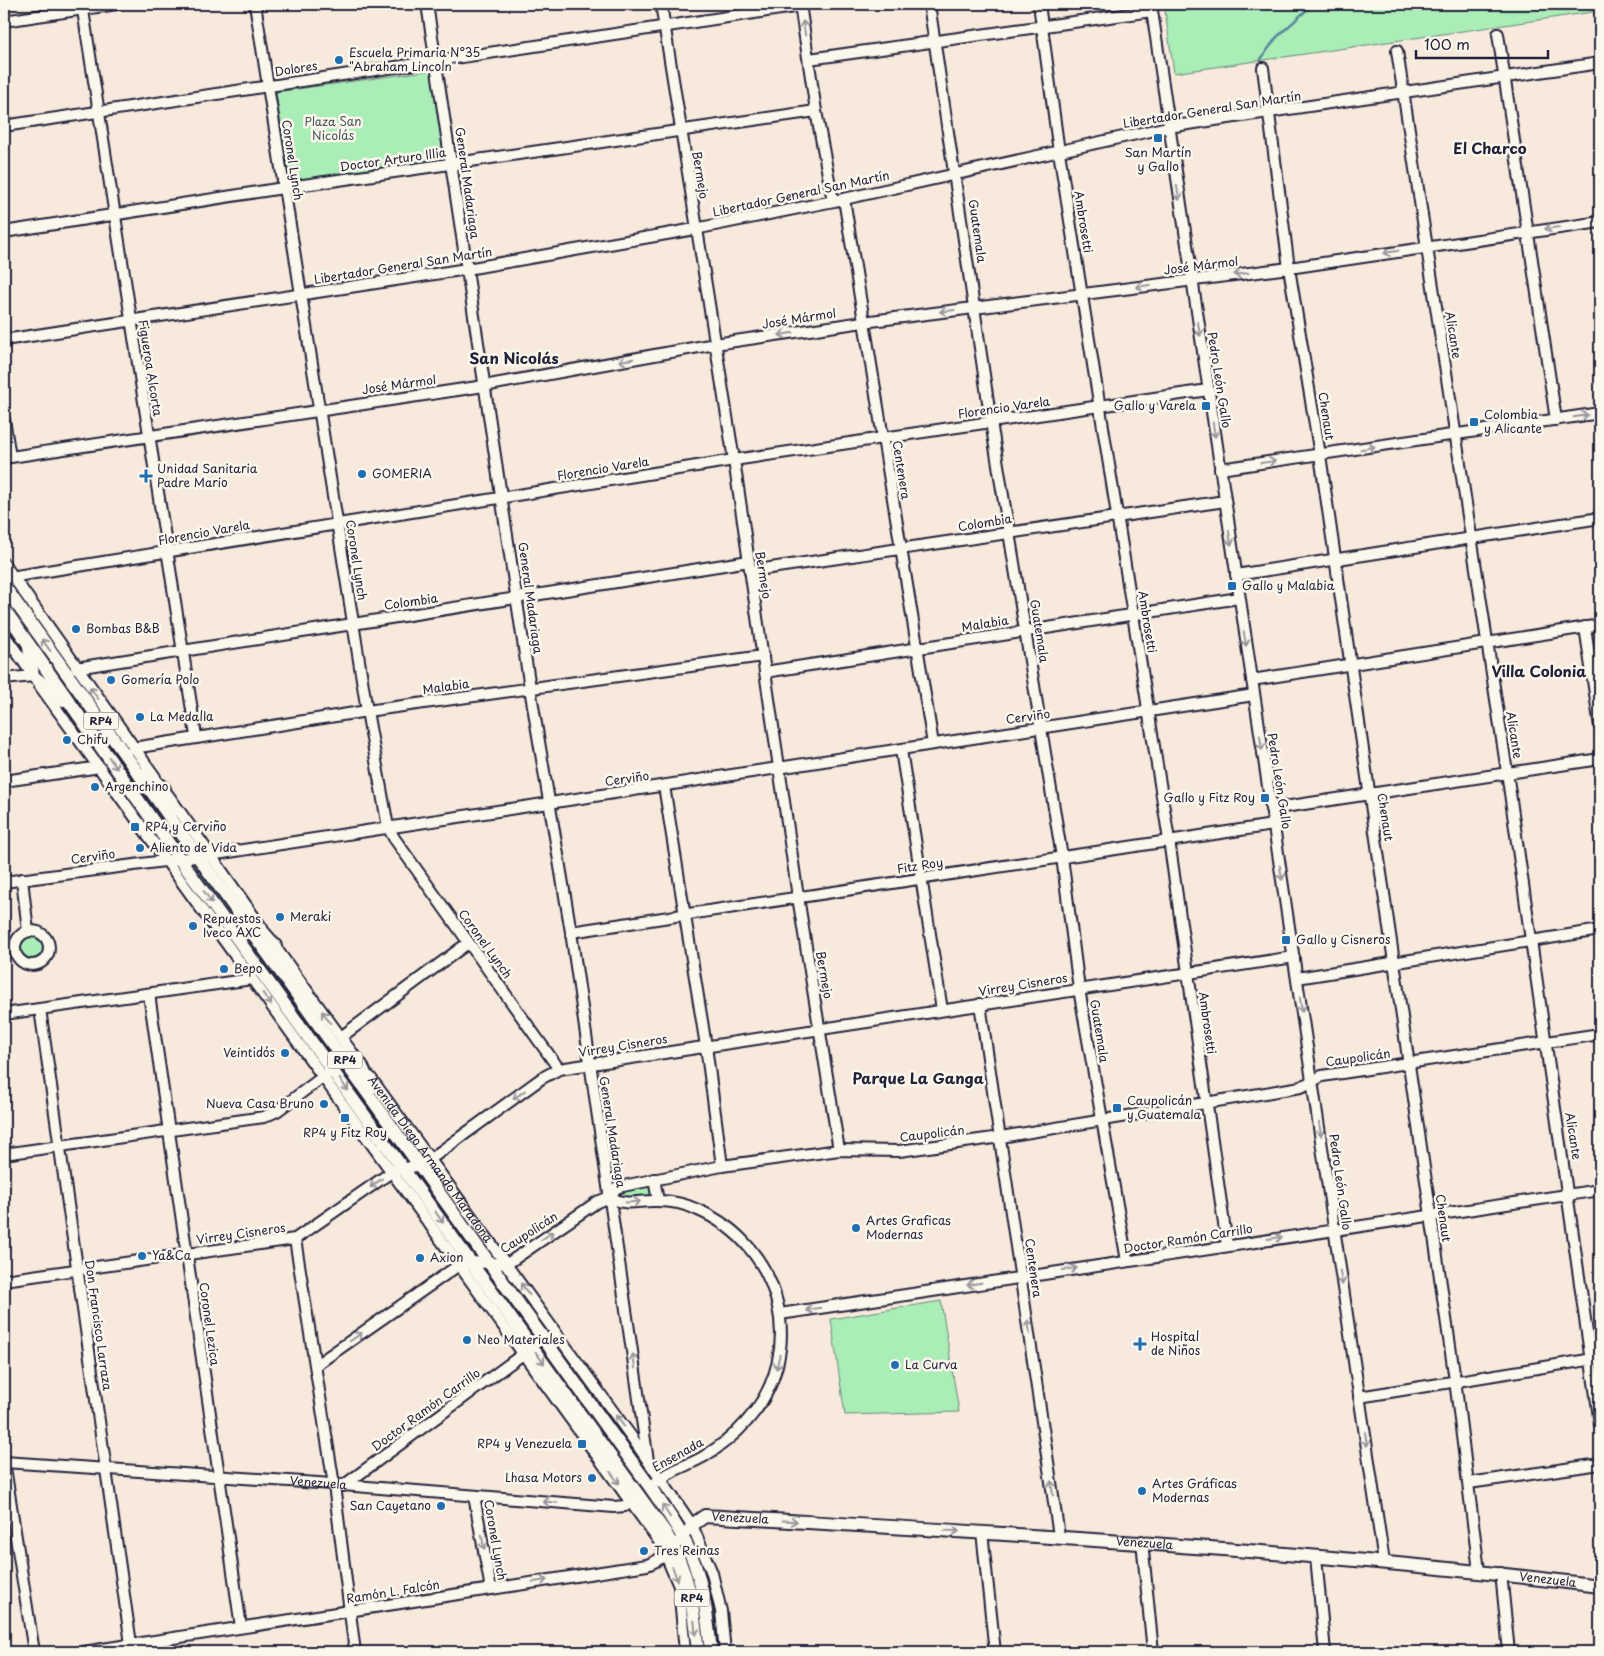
<svg xmlns="http://www.w3.org/2000/svg" width="1604" height="1656" font-family="'Playpen Sans',sans-serif">
  <rect width="100%" height="100%" fill="#f7e9dc"/>
  <filter id="ink" filterUnits="userSpaceOnUse"><feTurbulence type="fractalNoise" baseFrequency=".02" numOctaves="2"/><feDisplacementMap in="SourceGraphic" scale="10" xChannelSelector="R" yChannelSelector="G"/><feConvolveMatrix kernelMatrix="1 2 1 2 8 2 1 2 1" color-interpolation-filters="sRGB"/></filter>
  <g filter="url(#ink)">
    <path fill="#aaedb7" stroke="#668879" d="M1164,4h436v7l-426,62z
      M434,70l13,88 -158,23 -13,-89z
      M4,595l175,245 1,5 -5,-2 -171,-240z
      M197,869l5,5 200,281h-4l-200,-281z
      M20 948a12 12 0 1 1 24 0a12 12 0 1 1-24 0Z
      M651,1186l1,12h-32v-7z
      M488,1271l154,212 -5,-2 -148,-204z
      M941,1301l18,111 -114,3 -14,-96z"/>
    <g fill="none" stroke-linecap="round" stroke-linejoin="round">
      <path stroke="#59899c" stroke-width="2.5" d="M1261,59l15,-21 37,-34"/>
      <g stroke="#22223b" stroke-width="14">
        <g id="minor">
          <path d="M82,4l114,732"/>
          <path d="M255,4l112,707 21,116 6,11 165,231"/>
          <path d="M427,4l103,684 41,244 77,529"/>
          <path d="M661,4l73,456 64,437 41,253"/>
          <path d="M800,4l16,107 17,90"/>
          <path d="M929,4l62,418 71,435 17,132 48,272"/>
          <path d="M1039,4l20,148 110,688 58,405"/>
          <path d="M1151,4l233,1558"/>
          <path d="M4,21l113,-17"/>
          <path d="M1498,34l58,386"/>
          <path d="M1397,51l110,721 93,652"/>
          <path d="M809,59l343,-48"/>
          <path d="M1263,68l26,200 31,187 135,925 24,191"/>
          <path d="M4,126l797,-120"/>
          <path d="M844,199l89,545"/>
          <path d="M4,232l279,-44 533,-77"/>
          <path d="M4,340l463,-71 228,-40 149,-30 324,-72 432,-64"/>
          <path d="M4,419l6,38"/>
          <path d="M4,458l480,-72 231,-42 148,-22 426,-54 311,-46"/>
          <path d="M1220,469l380,-56"/>
          <path d="M4,564l151,213"/>
          <path d="M750,571l475,-70"/>
          <path d="M1236,575l364,-57"/>
          <path d="M4,578l730,-118 474,-70"/>
          <path d="M1585,627l15,100"/>
          <path d="M4,634l28,40"/>
          <path d="M76,668l673,-107"/>
          <path d="M765,672l474,-74"/>
          <path d="M4,679l29,-3"/>
          <path d="M1252,680l348,-55"/>
          <path d="M40,686l621,858 18,42 6,66"/>
          <path d="M133,748l234,-37 396,-55"/>
          <path d="M901,750l41,260"/>
          <path d="M4,781l96,-14"/>
          <path d="M664,786l42,260 16,120"/>
          <path d="M168,795l94,133"/>
          <path d="M1271,809l329,-50"/>
          <path d="M22,879l6,52"/>
          <path d="M4,882l206,-27 1044,-160"/>
          <circle cx="32" cy="948" r="17"/>
          <path d="M571,932l702,-107"/>
          <path d="M270,940l86,118"/>
          <path d="M1297,978l303,-48"/>
          <path d="M149,994l92,633"/>
          <path d="M980,1004l79,532"/>
          <path d="M40,1009l91,635"/>
          <path d="M4,1014l248,-35"/>
          <path d="M341,1037l127,-94"/>
          <path id="s1" d="M370,1077l263,362 59,86 20,48 9,38 4,41"/>
          <path d="M4,1154l260,-37 13,-6 51,-38"/>
          <path d="M654,1179l4,22"/>
          <path d="M610,1197c16,10 29,3 47,4 14,0 29,3 41,9 84,36 111,142 49,211 -12,14 -29,27 -44,36 -16,9 -33,13 -47,25"/>
          <path d="M295,1239l39,246 21,167"/>
          <path d="M4,1280l291,-41 98,-68 27,-6 9,-5 113,-82 17,-9 735,-112"/>
          <path d="M780,1314l820,-124"/>
          <path d="M316,1365l143,-100 12,-3 36,2 90,-62 13,-5 6,-9 7,-2 99,-20 117,-16 60,1 102,-14 300,-50 21,-11 278,-42"/>
          <path d="M1359,1397l241,-39"/>
          <path d="M4,1461l30,191"/>
          <path id="s2" d="M4,1462l314,21 296,24 11,-1 12,-8"/>
          <path d="M1469,1483l131,-19"/>
          <path d="M343,1486l180,-132"/>
          <path d="M474,1496l17,93"/>
          <path d="M982,1532l13,120"/>
          <path d="M1142,1541l11,111"/>
          <path d="M1316,1557l9,95"/>
          <path d="M1501,1573l8,79"/>
          <path d="M83,1652l564,-87c21,-7 32,-24 45,-40"/>
        </g>
      </g>
      <g stroke="#22223b" stroke-width="16">
        <g id="major">
          <path d="M4,586l646,901c11,16 23,32 32,49 20,35 25,77 29,116"/>
          <path d="M4,609l175,249 486,674c25,42 28,73 33,120"/>
          <path d="M29,647l4,29 30,24"/>
          <path d="M145,773l19,16 6,22"/>
          <path d="M256,924l19,22"/>
          <path d="M344,1052l17,13 10,22"/>
          <path id="s3" d="M692,1525l13,-9c299,18 598,33 895,70"/>
        </g>
      </g>
      <use href="#minor" stroke="#fbf7ec" stroke-width="10"/>
      <use href="#major" stroke="#fbf7ec" stroke-width="12"/>
    </g>
    <defs><path id="oneway-shaft" d="M-6 0H5M1.5-3L5.5 0L1.5 3" fill="none" stroke-width="1.6" stroke-linecap="round" stroke-linejoin="round" transform="scale(1.25)"/></defs>
    <g stroke="#99979c">
      <use href="#oneway-shaft" transform="translate(804 28) rotate(-99)"/>
      <use href="#oneway-shaft" transform="translate(1178 193) rotate(81)"/>
      <use href="#oneway-shaft" transform="translate(1552 228) rotate(172)"/>
      <use href="#oneway-shaft" transform="translate(1391 252) rotate(171)"/>
      <use href="#oneway-shaft" transform="translate(1241 274) rotate(173)"/>
      <use href="#oneway-shaft" transform="translate(1143 286) rotate(173)"/>
      <use href="#oneway-shaft" transform="translate(947 311) rotate(173)"/>
      <use href="#oneway-shaft" transform="translate(1199 329) rotate(81)"/>
      <use href="#oneway-shaft" transform="translate(786 334) rotate(171)"/>
      <use href="#oneway-shaft" transform="translate(626 360) rotate(170)"/>
      <use href="#oneway-shaft" transform="translate(1581 416) rotate(-9)"/>
      <use href="#oneway-shaft" transform="translate(1214 430) rotate(81)"/>
      <use href="#oneway-shaft" transform="translate(1368 448) rotate(-9)"/>
      <use href="#oneway-shaft" transform="translate(1268 462) rotate(-8)"/>
      <use href="#oneway-shaft" transform="translate(1230 538) rotate(81)"/>
      <use href="#oneway-shaft" transform="translate(1245 639) rotate(81)"/>
      <use href="#oneway-shaft" transform="translate(46 645) rotate(-126)"/>
      <use href="#oneway-shaft" transform="translate(94 693) rotate(-126)"/>
      <use href="#oneway-shaft" transform="translate(1261 743) rotate(81)"/>
      <use href="#oneway-shaft" transform="translate(113 763) rotate(55)"/>
      <use href="#oneway-shaft" transform="translate(1281 873) rotate(81)"/>
      <use href="#oneway-shaft" transform="translate(208 897) rotate(54)"/>
      <use href="#oneway-shaft" transform="translate(267 999) rotate(54)"/>
      <use href="#oneway-shaft" transform="translate(1301 1005) rotate(81)"/>
      <use href="#oneway-shaft" transform="translate(326 1017) rotate(-126)"/>
      <use href="#oneway-shaft" transform="translate(344 1085) rotate(54)"/>
      <use href="#oneway-shaft" transform="translate(519 1095) rotate(144)"/>
      <use href="#oneway-shaft" transform="translate(1320 1129) rotate(82)"/>
      <use href="#oneway-shaft" transform="translate(376 1183) rotate(144)"/>
      <use href="#oneway-shaft" transform="translate(633 1202) rotate(-3)"/>
      <use href="#oneway-shaft" transform="translate(439 1217) rotate(55)"/>
      <use href="#oneway-shaft" transform="translate(547 1236) rotate(-35)"/>
      <use href="#oneway-shaft" transform="translate(1275 1238) rotate(-8)"/>
      <use href="#oneway-shaft" transform="translate(1070 1269) rotate(-8)"/>
      <use href="#oneway-shaft" transform="translate(1341 1278) rotate(81)"/>
      <use href="#oneway-shaft" transform="translate(974 1284) rotate(171)"/>
      <use href="#oneway-shaft" transform="translate(525 1289) rotate(-126)"/>
      <use href="#oneway-shaft" transform="translate(813 1309) rotate(171)"/>
      <use href="#oneway-shaft" transform="translate(1029 1327) rotate(-98)"/>
      <use href="#oneway-shaft" transform="translate(356 1337) rotate(-35)"/>
      <use href="#oneway-shaft" transform="translate(540 1358) rotate(54)"/>
      <use href="#oneway-shaft" transform="translate(634 1361) rotate(-98)"/>
      <use href="#oneway-shaft" transform="translate(778 1362) rotate(103)"/>
      <use href="#oneway-shaft" transform="translate(620 1421) rotate(-126)"/>
      <use href="#oneway-shaft" transform="translate(1366 1439) rotate(82)"/>
      <use href="#oneway-shaft" transform="translate(615 1478) rotate(54)"/>
      <use href="#oneway-shaft" transform="translate(1052 1488) rotate(-98)"/>
      <use href="#oneway-shaft" transform="translate(550 1502) rotate(-175)"/>
      <use href="#oneway-shaft" transform="translate(666 1511) rotate(-123)"/>
      <use href="#oneway-shaft" transform="translate(790 1521) rotate(3)"/>
      <use href="#oneway-shaft" transform="translate(952 1531) rotate(3)"/>
      <use href="#oneway-shaft" transform="translate(483 1542) rotate(80)"/>
      <use href="#oneway-shaft" transform="translate(675 1574) rotate(70)"/>
      <use href="#oneway-shaft" transform="translate(540 1581) rotate(-9)"/>
      <use href="#oneway-shaft" transform="translate(695 1628) rotate(84)"/>
    </g>
  </g>
  <g fill="#1f6fb2" stroke="#fbf7ec" stroke-width="2">
    <circle cx="339" cy="60" r="5"/>
    <rect x="1153" y="133" width="10" height="10" rx="2.5"/>
    <rect x="1201" y="401" width="10" height="10" rx="2.5"/>
    <rect x="1469" y="417" width="10" height="10" rx="2.5"/>
    <circle cx="362" cy="474" r="5"/>
    <path d="M143.5 468.5h5v5h5v5h-5v5h-5v-5h-5v-5h5z"/>
    <rect x="1227" y="581" width="10" height="10" rx="2.5"/>
    <circle cx="76" cy="629" r="5"/>
    <circle cx="111" cy="680" r="5"/>
    <circle cx="140" cy="717" r="5"/>
    <circle cx="67" cy="740" r="5"/>
    <circle cx="95" cy="787" r="5"/>
    <rect x="1260" y="793" width="10" height="10" rx="2.5"/>
    <rect x="130" y="822" width="10" height="10" rx="2.5"/>
    <circle cx="140" cy="848" r="5"/>
    <circle cx="280" cy="917" r="5"/>
    <circle cx="193" cy="926" r="5"/>
    <rect x="1281" y="935" width="10" height="10" rx="2.5"/>
    <circle cx="224" cy="969" r="5"/>
    <circle cx="285" cy="1053" r="5"/>
    <circle cx="324" cy="1104" r="5"/>
    <rect x="1112" y="1103" width="10" height="10" rx="2.5"/>
    <rect x="340" y="1113" width="10" height="10" rx="2.5"/>
    <circle cx="856" cy="1228" r="5"/>
    <circle cx="142" cy="1256" r="5"/>
    <circle cx="420" cy="1258" r="5"/>
    <circle cx="467" cy="1340" r="5"/>
    <path d="M1137.5 1336.5h5v5h5v5h-5v5h-5v-5h-5v-5h5z"/>
    <circle cx="895" cy="1365" r="5"/>
    <rect x="577" y="1439" width="10" height="10" rx="2.5"/>
    <circle cx="592" cy="1478" r="5"/>
    <circle cx="1142" cy="1491" r="5"/>
    <circle cx="441" cy="1506" r="5"/>
    <circle cx="644" cy="1551" r="5"/>
  </g>
  <g text-anchor="middle" stroke-width="5" stroke-linejoin="round" paint-order="stroke">
    <g fill="#fbf7ec" stroke="#636270" stroke-width="1">
      <rect x="83.5" y="712.5" width="35" height="17" rx="4"/>
      <rect x="327.5" y="1051.5" width="35" height="17" rx="4"/>
      <rect x="674.5" y="1589.5" width="35" height="17" rx="4"/>
    </g>
    <g font-size="11" font-weight="bold" fill="#22223b">
      <text x="101" y="725">RP4</text>
      <text x="345" y="1064">RP4</text>
      <text x="692" y="1602">RP4</text>
    </g>
    <g font-size="12" fill="#22223b" stroke="#fbf7ec" text-anchor="start">
      <text x="349" y="57">Escuela Primaria N°35<tspan x="349" dy="14">"Abraham Lincoln"</tspan></text>
      <text x="1158" y="157" text-anchor="middle">San Martín<tspan x="1158" dy="14">y Gallo</tspan></text>
      <text x="1196" y="410" text-anchor="end">Gallo y Varela</text>
      <text x="1484" y="419">Colombia<tspan x="1484" dy="14">y Alicante</tspan></text>
      <text x="157" y="473">Unidad Sanitaria<tspan x="157" dy="14">Padre Mario</tspan></text>
      <text x="372" y="478">GOMERIA</text>
      <text x="1242" y="590">Gallo y Malabia</text>
      <text x="86" y="633">Bombas B&amp;B</text>
      <text x="121" y="684">Gomería Polo</text>
      <text x="150" y="721">La Medalla</text>
      <text x="77" y="744">Chifu</text>
      <text x="105" y="791">Argenchino</text>
      <text x="1255" y="802" text-anchor="end">Gallo y Fitz Roy</text>
      <text x="145" y="831">RP4 y Cerviño</text>
      <text x="150" y="852">Aliento de Vida</text>
      <text x="290" y="921">Meraki</text>
      <text x="203" y="923">Repuestos<tspan x="203" dy="14">Iveco AXC</tspan></text>
      <text x="1296" y="944">Gallo y Cisneros</text>
      <text x="234" y="973">Bepo</text>
      <text x="275" y="1057" text-anchor="end">Veintidós</text>
      <text x="1127" y="1105">Caupolicán<tspan x="1127" dy="14">y Guatemala</tspan></text>
      <text x="314" y="1108" text-anchor="end">Nueva Casa Bruno</text>
      <text x="345" y="1137" text-anchor="middle">RP4 y Fitz Roy</text>
      <text x="866" y="1225">Artes Graficas<tspan x="866" dy="14">Modernas</tspan></text>
      <text x="152" y="1260">Ya&amp;Ca</text>
      <text x="430" y="1262">Axion</text>
      <text x="1151" y="1341">Hospital<tspan x="1151" dy="14">de Niños</tspan></text>
      <text x="477" y="1344">Neo Materiales</text>
      <text x="905" y="1369">La Curva</text>
      <text x="572" y="1448" text-anchor="end">RP4 y Venezuela</text>
      <text x="582" y="1482" text-anchor="end">Lhasa Motors</text>
      <text x="1152" y="1488">Artes Gráficas<tspan x="1152" dy="14">Modernas</tspan></text>
      <text x="431" y="1510" text-anchor="end">San Cayetano</text>
      <text x="654" y="1555">Tres Reinas</text>
    </g>
    <g font-size="12" fill="#22223b" stroke="#fbf7ec">
      <text transform="translate(296 69) rotate(-9)" y="4">Dolores</text>
      <text transform="translate(1212 110) rotate(-9)" y="4">Libertador General San Martín</text>
      <text transform="translate(292 160) rotate(81)" y="4">Coronel Lynch</text>
      <text transform="translate(393 160) rotate(-8)" y="4">Doctor Arturo Illia</text>
      <text transform="translate(700 175) rotate(81)" y="4">Bermejo</text>
      <text transform="translate(467 183) rotate(82)" y="4">General Madariaga</text>
      <text transform="translate(801 194) rotate(-12)" y="4">Libertador General San Martín</text>
      <text transform="translate(1083 222) rotate(81)" y="4">Ambrosetti</text>
      <text transform="translate(977 231) rotate(82)" y="4">Guatemala</text>
      <text transform="translate(403 266) rotate(-9)" y="4">Libertador General San Martín</text>
      <text transform="translate(1201 266) rotate(-7)" y="4">José Mármol</text>
      <text transform="translate(799 319) rotate(-9)" y="4">José Mármol</text>
      <text transform="translate(1453 335) rotate(81)" y="4">Alicante</text>
      <text transform="translate(150 368) rotate(81)" y="4">Figueroa Alcorta</text>
      <text transform="translate(1219 380) rotate(81)" y="4">Pedro León Gallo</text>
      <text transform="translate(399 385) rotate(-8)" y="4">José Mármol</text>
      <text transform="translate(1004 408) rotate(-8)" y="4">Florencio Varela</text>
      <text transform="translate(1326 416) rotate(81)" y="4">Chenaut</text>
      <text transform="translate(603 469) rotate(-9)" y="4">Florencio Varela</text>
      <text transform="translate(901 470) rotate(81)" y="4">Centenera</text>
      <text transform="translate(985 523) rotate(-9)" y="4">Colombia</text>
      <text transform="translate(204 533) rotate(-10)" y="4">Florencio Varela</text>
      <text transform="translate(356 560) rotate(81)" y="4">Coronel Lynch</text>
      <text transform="translate(763 575) rotate(81)" y="4">Bermejo</text>
      <text transform="translate(530 598) rotate(82)" y="4">General Madariaga</text>
      <text transform="translate(411 602) rotate(-8)" y="4">Colombia</text>
      <text transform="translate(1147 622) rotate(81)" y="4">Ambrosetti</text>
      <text transform="translate(985 624) rotate(-9)" y="4">Malabia</text>
      <text transform="translate(1039 631) rotate(81)" y="4">Guatemala</text>
      <text transform="translate(446 687) rotate(-8)" y="4">Malabia</text>
      <text transform="translate(1028 717) rotate(-8)" y="4">Cerviño</text>
      <text transform="translate(1514 735) rotate(81)" y="4">Alicante</text>
      <text transform="translate(627 779) rotate(-8)" y="4">Cerviño</text>
      <text transform="translate(1279 781) rotate(81)" y="4">Pedro León Gallo</text>
      <text transform="translate(1385 817) rotate(81)" y="4">Chenaut</text>
      <text transform="translate(93 857) rotate(-8)" y="4">Cerviño</text>
      <text transform="translate(920 866) rotate(-9)" y="4">Fitz Roy</text>
      <text transform="translate(485 944) rotate(54)" y="4">Coronel Lynch</text>
      <text transform="translate(824 975) rotate(80)" y="4">Bermejo</text>
      <text transform="translate(1023 985) rotate(-9)" y="4">Virrey Cisneros</text>
      <text transform="translate(1207 1023) rotate(82)" y="4">Ambrosetti</text>
      <text transform="translate(1099 1031) rotate(81)" y="4">Guatemala</text>
      <text transform="translate(623 1046) rotate(-9)" y="4">Virrey Cisneros</text>
      <text transform="translate(1358 1058) rotate(-8)" y="4">Caupolicán</text>
      <text transform="translate(612 1132) rotate(81)" y="4">General Madariaga</text>
      <text transform="translate(932 1134) rotate(-7)" y="4">Caupolicán</text>
      <text transform="translate(1573 1136) rotate(81)" y="4">Alicante</text>
      <text dy="4" stroke="none"><textPath href="#s1" startOffset="102">Avenida Diego Armando Maradona</textPath></text>
      <text transform="translate(1340 1182) rotate(82)" y="4">Pedro León Gallo</text>
      <text transform="translate(1443 1218) rotate(82)" y="4">Chenaut</text>
      <text transform="translate(529 1233) rotate(-33)" y="4">Caupolicán</text>
      <text transform="translate(241 1234) rotate(-8)" y="4">Virrey Cisneros</text>
      <text transform="translate(1188 1239) rotate(-9)" y="4">Doctor Ramón Carrillo</text>
      <text transform="translate(1033 1268) rotate(82)" y="4">Centenera</text>
      <text transform="translate(209 1324) rotate(82)" y="4">Coronel Lezica</text>
      <text transform="translate(98 1325) rotate(82)" y="4">Don Francisco Larraza</text>
      <text transform="translate(426 1410) rotate(-36)" y="4">Doctor Ramón Carrillo</text>
      <text transform="translate(678 1455) rotate(-29)" y="4">Ensenada</text>
      <text dy="4" stroke="none"><textPath href="#s2" startOffset="315">Venezuela</textPath></text>
      <text dy="4" stroke="none"><textPath href="#s3" startOffset="51">Venezuela</textPath></text>
      <text transform="translate(495 1540) rotate(80)" y="4">Coronel Lynch</text>
      <text dy="4" stroke="none"><textPath href="#s3" startOffset="456">Venezuela</textPath></text>
      <text dy="4" stroke="none"><textPath href="#s3" startOffset="861">Venezuela</textPath></text>
      <text transform="translate(393 1592) rotate(-9)" y="4">Ramón L. Falcón</text>
    </g>
    <g font-size="12" fill="#44555a" stroke="#fbf7ec">
      <text x="333" y="126">Plaza San<tspan x="333" dy="14">Nicolás</tspan></text>
    </g>
    <g font-size="15" font-weight="bold" fill="#22223b" stroke="#fbf7ec">
      <text x="1490" y="154">El Charco</text>
      <text x="514" y="364">San Nicolás</text>
      <text x="1539" y="677">Villa Colonia</text>
      <text x="918" y="1084">Parque La Ganga</text>
    </g>
  </g>
  <rect width="1604" height="1656" fill="none" stroke="#fbf7ec" stroke-width="20"/>
  <rect x="10" y="10" width="1584" height="1636" fill="none" stroke="#22223b" stroke-width="2" filter="url(#ink)"/>
  <path d="M1416 50v8h132v-8" fill="none" stroke="#22223b" stroke-width="2.5"/>
  <text x="1424" y="50" font-size="15" fill="#22223b" stroke="#fbf7ec" stroke-width="4" paint-order="stroke">100 m</text>
</svg>
